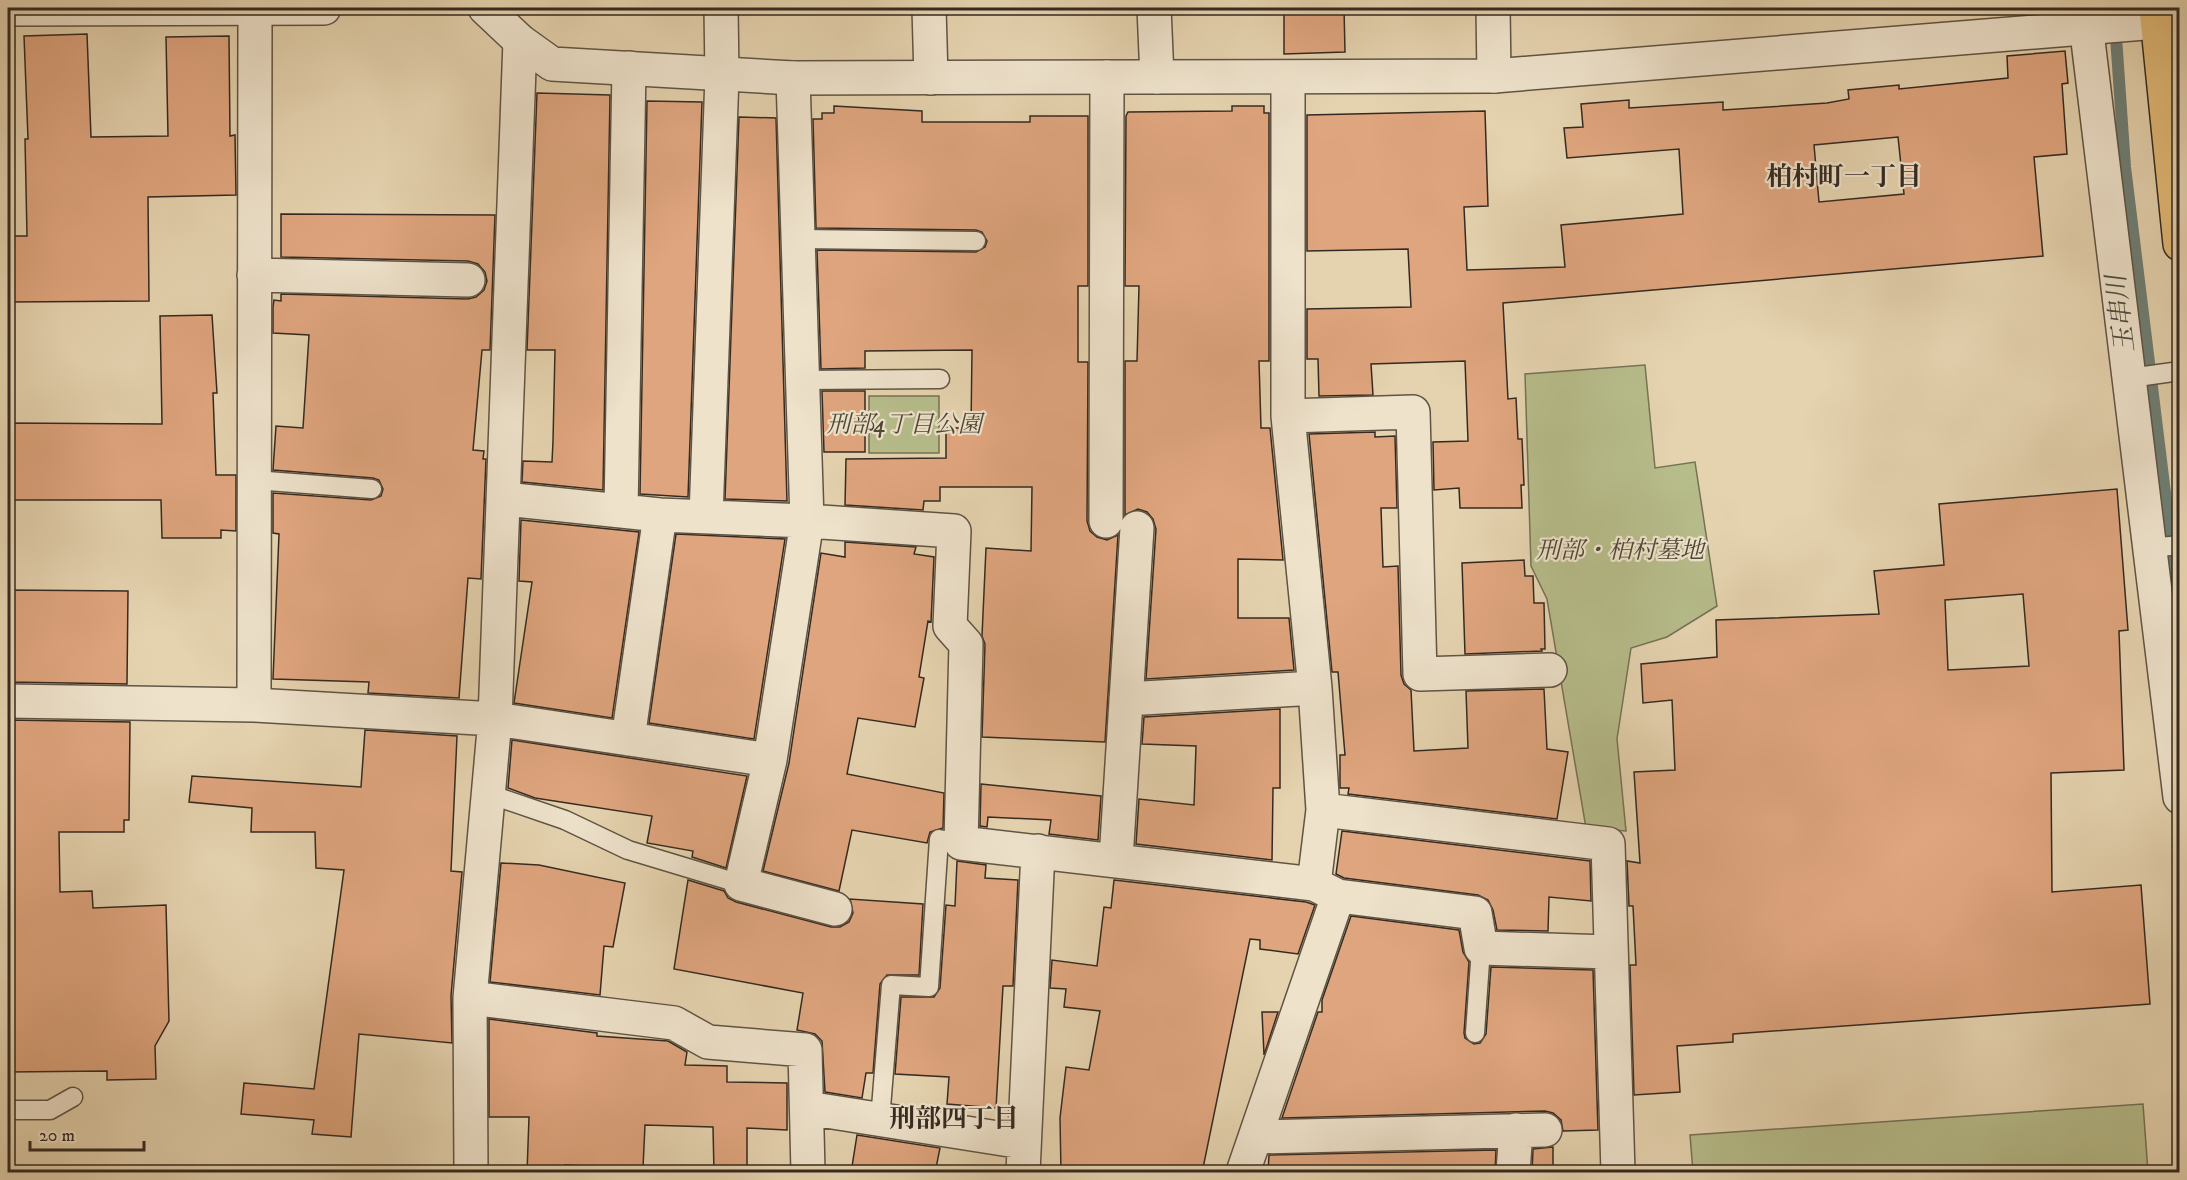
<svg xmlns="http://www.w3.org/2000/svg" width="2187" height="1180" font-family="'IM FELL DW Pica','Noto Serif JP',serif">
  <rect width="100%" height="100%" fill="#e5d3af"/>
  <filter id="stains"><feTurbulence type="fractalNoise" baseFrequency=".00333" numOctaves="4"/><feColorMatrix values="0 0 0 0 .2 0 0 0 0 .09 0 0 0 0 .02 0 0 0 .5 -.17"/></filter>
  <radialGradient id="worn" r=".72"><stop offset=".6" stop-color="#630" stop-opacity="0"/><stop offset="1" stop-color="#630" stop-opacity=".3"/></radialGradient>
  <path fill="#b6bc8a" stroke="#757356" stroke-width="1.5" d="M1645,365l10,103 40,-6 22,144 -50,31 -36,11 -14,91 9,92 -40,-3 -39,-229 -16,-33 -6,-192z
    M869,396h70v57h-70z
    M2143,1104l5,68h-455l-3,-37z"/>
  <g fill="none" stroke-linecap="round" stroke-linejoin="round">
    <path stroke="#6f7f76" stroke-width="12" d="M2114,8l11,159 55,448"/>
  </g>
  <path fill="#dfa57e" stroke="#342a21" stroke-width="1.5" fill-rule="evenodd" d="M1284,8h60l1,44 -61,2z
    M87,34l4,103 77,-1 -2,-99 63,-1 1,100 5,-1 1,60 -88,2 1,104 -141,1v-66h19l-2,-97h3l-4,-103z
    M2065,51l3,32 -6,1 5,70 -33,3 9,99 -540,47 5,96 8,-1 2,41h4l2,46h-3l1,23h-62l-1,-20 -25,2 -1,-48 35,-1 -3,-80 -94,3 2,31 -54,1 -1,-37h-11v-50l104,-2 -3,-58 -101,2v-136l178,-4 3,95 -24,1 3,63 98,-3 -4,-42 122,-11 -4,-65 -112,9 -3,-30 19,-1 -2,-23 48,-4v8l94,-6v8l104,-7 22,-4 -1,-9 51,-5v4l109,-11 -1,-22zM1898,137l6,57 -85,8 -5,-57z
    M537,93l73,2 -7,395 -81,-8 1,-21 29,1 1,-21 2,-91h-28z
    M647,101l55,1 -14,395 -48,-3z
    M834,106l88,5v11h108v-6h58v170h-10v76h10l-1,159 3,10 7,6 10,3 11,-5 -13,207 -123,-5 3,-93 -3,-8 4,-88 45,3 1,-64h-92v14h-16l-1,9 -78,-5 1,-46 100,-1v-30h25l1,-78 -107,1v17l-44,1 -4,-119 159,2 9,-5 2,-6 -5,-9 -6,-2 -160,-2 -3,-109h9v-6h12z
    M1232,106h32v7h5v248h-10l2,67h9l13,132 -45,-1v59h51l5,52 -148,9 10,-150 -3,-10 -6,-7 -9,-3 -13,6v-154h12l2,-75h-14l1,-170 2,-4 104,-1z
    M739,117l37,1 11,383 -62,-2z
    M281,214l214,1 -5,135h-8l-9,100 11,1 -1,8h3l-5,120 -13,-1 -9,120 -91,-5 1,-11 -96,-3 6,-145 -6,-1v-40l98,7 10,-4 2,-7 -4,-9 -6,-2 -100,-8 3,-44 27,2 6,-93 -36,-2v-26l1,-7 7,1v-7l187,5 8,-2 8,-7 3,-9 -2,-9 -7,-8 -10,-3 -187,-4z
    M212,315l5,78h-4l3,82h20v56l-15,-1v8h-59l-1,-38h-153v-77l154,1 -2,-108z
    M822,391h43v61h-41z
    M1375,432v5l20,-1 2,72h-16l2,59 15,-1 3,109 3,9 7,6 3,61 54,-3 -2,-57 78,-2 3,60 21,3 -11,67 -209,-25 1,-6h-9v-33h5l-7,-83h-6l-23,-238z
    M2117,489l11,141 -9,1 5,139 -73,3 1,119 89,-7 9,119 -417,30v8l-56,4 3,46 -46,3 -4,-130h6l-3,-59h-4l-2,-45 13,2 -6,-91 41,-2 -3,-70 -29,3 -2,-39 76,-7 -1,-37 163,-6 -5,-43 70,-6 -5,-61zM2023,594l6,72 -81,4 -3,-70z
    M521,520l118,12 -27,186 -98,-15 18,-121 -13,-1z
    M676,534l109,5 -31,200 -105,-16z
    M845,542l71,5 -2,7 20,3 -3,65 -3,-1 -9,56 5,1 -9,49 -57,-9 -11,56 97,19 -1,35 -13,4 -3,11 -75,-13 -13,61 -76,-20 26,-108 32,-210 24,4z
    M1524,560l1,16h8l1,27h10l1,46h-4l1,2 -77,3 -3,-91z
    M8,590l120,1 -1,93 -119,-2z
    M1280,709v79h-7l-1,72 -136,-16 3,-45 55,6 2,-59 -54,-2 2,-27z
    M8,720l122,2 -1,98h-5v12h-65l1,60 32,-1 1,17 73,-3 3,116 -14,25 1,33 -49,1v-9l-99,1z
    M365,730l92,6 -6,135 11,1 -11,124 1,47 -93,-9 -8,103 -39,-3 2,-14 -73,-6 3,-31 70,6 30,-219 -28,-2 -1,-36h-64l1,-24 -63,-6 3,-26 169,11z
    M512,740l235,36 -21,92 -34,-11 1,-6 -46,-8 5,-27 -117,-18 -27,-10z
    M981,784l120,12 -3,44 -49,-6 2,-14 -63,-3 -1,10 -7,-1z
    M1342,831l248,30 1,40 -42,-4 -1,34 -51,-1 -4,-20 -5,-10 -10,-5 -134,-17 -8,-4z
    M957,861l29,4 -1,13 33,2 -5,106h-10l-7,122 -49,-4 2,-27 -54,-3 6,-77h33l6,-9 6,-83 9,1z
    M501,863l38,2 86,18 -12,64 -9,-1 -4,49 -110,-13z
    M688,880l36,11 4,7 8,4 95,25h9l9,-5 4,-9 -3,-14 73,5 -4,71h-32l-7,9 -7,89h-7l-4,25 -37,-6 -3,-51 -7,-7 -18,-4 6,-37 -129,-24z
    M1114,880l192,22 9,3 -17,49 -38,-5v-9l-10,-1 -48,234h-141l-1,-55 6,-51 23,3 11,-59 -36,-4 2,-18 -16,-1 2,-28 45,6 7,-59 7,1z
    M1351,916l108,14 4,22 6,10 -5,71 1,5 9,6 6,-1 6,-9 5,-67 102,3 5,160 -35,1 -2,-11 -8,-7 -8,-2 -263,7 36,-106h4v-12z
    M1262,1012h16l-14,43z
    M489,1019l108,14v3l71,5 19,11 -2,13 42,1v16l60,1v47l-40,-2v45h-33l-1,-46 -68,-2 -2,43 -78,-3v8h-38l2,-56h-40z
    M857,1135l83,13 -5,25h-84z
    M1553,1147v26h-21l1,-24z
    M1496,1150l-1,23h-227l1,-18z"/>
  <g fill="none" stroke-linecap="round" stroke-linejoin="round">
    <g stroke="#605444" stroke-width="21">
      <path id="service" d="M798,239l178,2
        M2130,378l50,-7
        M802,380l138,-1
        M254,480l118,9
        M2150,548l30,-3
        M489,794l76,26 63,30 113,34
        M1475,1033l6,-85
        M8,1110h42l23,-13
        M880,1120l11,-135 38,2 10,-148 22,4"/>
    </g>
    <g stroke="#605444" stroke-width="36">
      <path id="minor" d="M929,8l2,70
        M1154,8l3,69
        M1493,8l1,68
        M2084,8l96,789
        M793,78l14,443 -37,239 -29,124 94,25
        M1288,78v338l27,272 8,122 -9,74
        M254,275l214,5
        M1288,416l125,-4 7,262 130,-4
        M504,499l156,16 147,6 147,10 -4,95 16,18 -5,199 353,41 24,12 137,17 6,35 128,4
        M621,511l8,-443
        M706,517l16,-441 -1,-68
        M1106,521l1,-444
        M1126,699l189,-11
        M8,701l246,4 241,14 275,41
        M254,705l1,-697
        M628,739l32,-224
        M1323,810l285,34 10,328
        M1116,859l21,-331
        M470,998l204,25 34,19 97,8 3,122
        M807,1108l216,34
        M1256,1137l289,-7
        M471,1172l-1,-174 25,-279 25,-678
        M1023,1172l15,-321
        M1243,1172l95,-276
        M1513,1172l3,-42"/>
    </g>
    <g stroke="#605444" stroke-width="36">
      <path id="tertiary" d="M485,8l35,33 32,23 241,14 701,-2 663,-54
        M8,9l316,-1"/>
    </g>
    <g stroke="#342a21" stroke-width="36">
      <path id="primary" d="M2156,8l24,236"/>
    </g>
    <use href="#service" stroke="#eee2cb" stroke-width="18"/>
    <use href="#minor" stroke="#eee2cb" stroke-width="33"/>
    <use href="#tertiary" stroke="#eee2cb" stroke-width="33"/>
    <use href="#primary" stroke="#e2ba78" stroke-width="33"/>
  </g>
  <g text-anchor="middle" stroke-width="4.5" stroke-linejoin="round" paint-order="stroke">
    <g font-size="24" font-style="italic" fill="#4e4736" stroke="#eee2cb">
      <text x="904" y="432">刑部4丁目公園</text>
      <text x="1620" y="558">刑部・柏村墓地</text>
    </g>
    <g font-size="26" font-weight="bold" fill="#342a21" stroke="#eee2cb">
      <text x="1844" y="185">柏村町一丁目</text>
      <text x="954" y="1127">刑部四丁目</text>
    </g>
    <g font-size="26" font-style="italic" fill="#4c4d44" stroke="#eee2cb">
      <text transform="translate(2120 314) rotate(-97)" y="9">玉串川</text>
    </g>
  </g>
  <rect width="2187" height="1180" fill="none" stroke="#e5d3af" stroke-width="30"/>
  <rect x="9" y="9" width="2169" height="1162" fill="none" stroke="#342a21" stroke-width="3"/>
  <rect x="15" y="15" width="2157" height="1150" fill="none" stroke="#342a21" stroke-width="1.5"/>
  <path d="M30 1141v9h114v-9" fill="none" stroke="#342a21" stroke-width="3"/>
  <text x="39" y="1141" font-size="18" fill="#342a21" stroke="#eee2cb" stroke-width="4.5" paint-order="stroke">20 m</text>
  <rect width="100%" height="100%" filter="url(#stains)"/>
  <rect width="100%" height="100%" fill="url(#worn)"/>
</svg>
